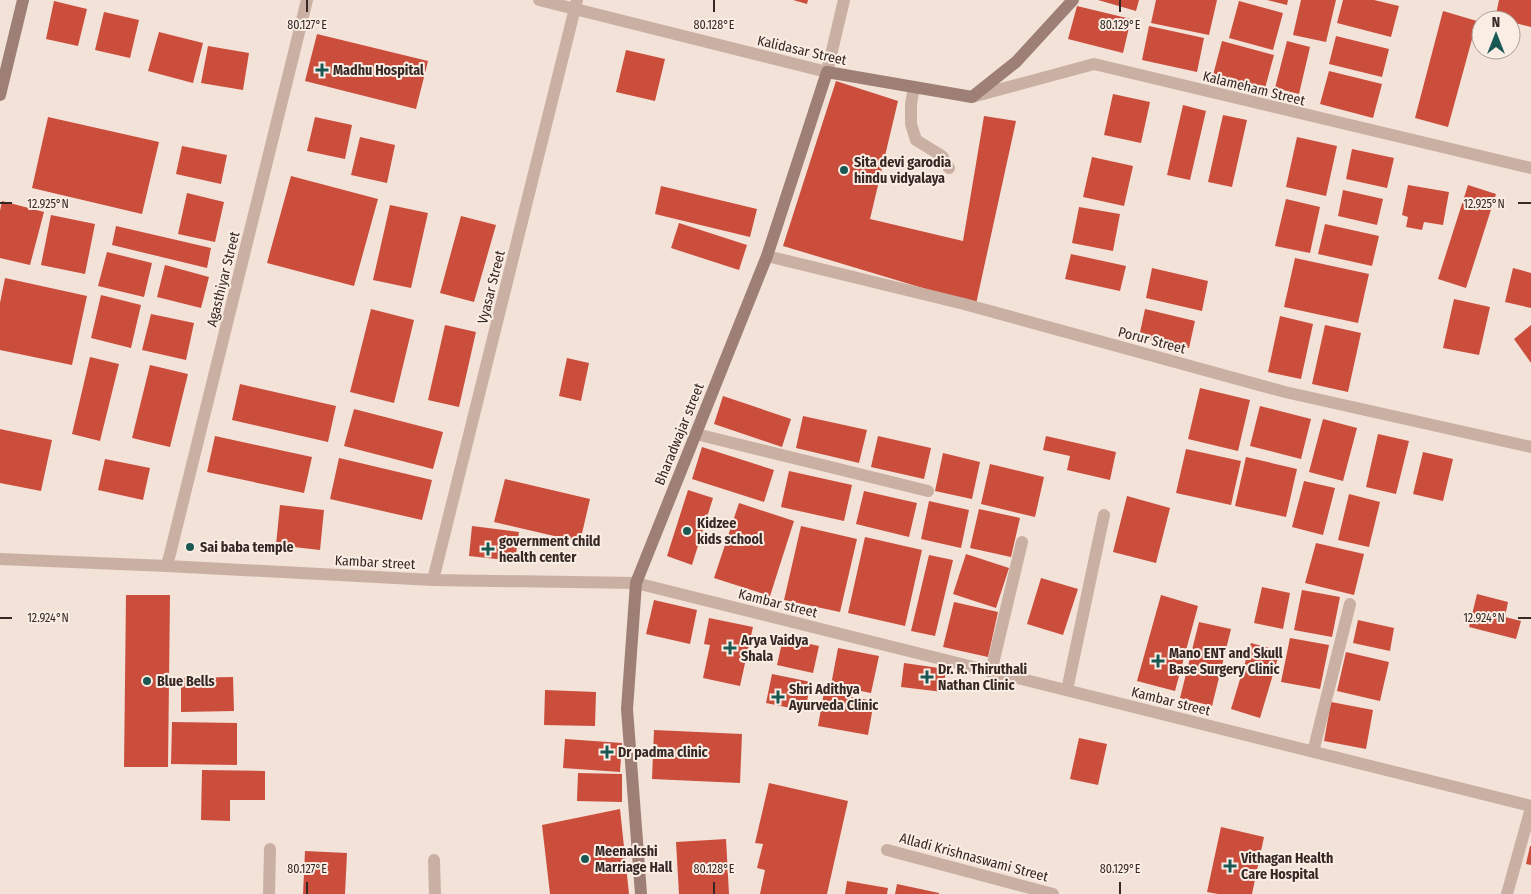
<svg xmlns="http://www.w3.org/2000/svg" width="1531" height="894" font-family="'Fira Sans Condensed',sans-serif">
  <rect width="100%" height="100%" fill="#f2e2d7"/>
  <path fill="#cb4e3d" d="M793,0h15l-1,4z
    M1098,0h41l-3,11z
    M1156,0h61l-8,35 -58,-12z
    M1267,0h21l-1,5z
    M1301,0h35l-10,42 -33,-7z
    M1343,0h31l25,6 -8,31 -54,-14z
    M1499,0h32v27l-20,-5v-2l-16,-1z
    M54,1l33,8 -9,37 -32,-7z
    M1239,1l44,12 -10,37 -44,-12z
    M1077,6l54,13 -8,34 -55,-14z
    M1443,11l34,10 -29,106 -33,-9z
    M104,12l35,8 -9,38 -35,-8z
    M1149,26l55,12 -7,34 -55,-12z
    M159,32l44,11 -10,40 -45,-12z
    M317,34l111,27 -12,48 -111,-28z
    M1336,36l53,13 -7,28 -53,-13z
    M1222,41l52,14 -10,37 -52,-13z
    M1287,41l23,6 -11,47 -24,-6z
    M208,46l41,7 -6,37 -42,-7z
    M626,50l39,9 -10,42 -39,-9z
    M1329,71l53,13 -9,34 -53,-14z
    M836,81l62,20 -28,118 93,22 21,-125 32,5 -40,183 -193,-58z
    M1113,94l37,8 -9,41 -37,-8z
    M1183,105l23,6 -16,69 -23,-5z
    M1223,115l24,5 -15,67 -24,-5z
    M48,117l111,25 -17,72 -110,-26z
    M315,117l37,8 -7,34 -38,-8z
    M360,137l35,8 -8,38 -36,-8z
    M1297,137l40,9 -11,50 -40,-9z
    M182,146l45,9 -6,29 -45,-10z
    M1352,149l42,9 -7,30 -41,-9z
    M1092,157l41,9 -9,40 -41,-9z
    M291,176l87,23 -24,87 -87,-23z
    M1408,185l41,7 -6,33 -19,-3 -2,8 -16,-3 2,-10 -6,-2z
    M1468,185l28,9 -30,94 -28,-9z
    M661,186l96,23 -7,28 -95,-23z
    M1343,190l40,9 -6,26 -39,-9z
    M187,193l37,9 -9,40 -37,-8z
    M1286,199l34,8 -10,46 -35,-7z
    M2,201l42,11 -14,53 -30,-7v-47z
    M390,205l38,8 -17,75 -38,-8z
    M1079,207l41,7 -7,37 -41,-8z
    M51,215l44,9 -10,50 -44,-9z
    M461,216l35,9 -22,77 -34,-9z
    M679,223l68,22 -8,25 -68,-22z
    M1325,224l54,12 -7,30 -54,-12z
    M116,226l95,22 -4,20 -95,-23z
    M107,252l45,11 -8,34 -46,-11z
    M1071,254l55,12 -6,25 -55,-12z
    M1295,258l74,16 -11,49 -74,-16z
    M165,265l44,12 -8,31 -44,-11z
    M1152,268l56,13 -6,30 -56,-13z
    M1513,268l18,5v35l-26,-6z
    M5,278l82,18 -15,69 -72,-15v-47z
    M101,295l40,10 -10,43 -40,-10z
    M1454,299l36,8 -11,48 -36,-7z
    M371,309l43,11 -20,83 -44,-11z
    M1145,309l50,12 -6,27 -50,-11z
    M151,314l43,9 -8,37 -44,-10z
    M1280,316l33,8 -12,55 -33,-7z
    M445,325l31,7 -17,75 -31,-7z
    M1325,325l36,8 -13,59 -36,-8z
    M1531,325v38l-17,-24z
    M90,357l29,7 -19,77 -28,-7z
    M567,358l22,5 -8,38 -22,-5z
    M150,365l38,9 -18,73 -38,-9z
    M240,384l96,22 -8,36 -96,-22z
    M1200,388l50,12 -12,51 -50,-12z
    M723,396l68,23 -9,28 -68,-23z
    M1260,406l51,13 -10,40 -51,-13z
    M354,409l89,23 -10,37 -89,-23z
    M803,416l64,14 -8,33 -63,-15z
    M1323,419l34,9 -14,53 -34,-9z
    M0,429l52,11 -11,51 -41,-8z
    M1378,434l31,7 -13,53 -30,-7z
    M215,436l97,21 -8,36 -97,-21z
    M878,436l53,12 -7,31 -53,-12z
    M1046,436l70,16 -6,28 -43,-10 3,-14 -27,-6z
    M702,447l72,23 -10,32 -72,-23z
    M1186,449l55,12 -10,44 -55,-12z
    M1423,452l30,7 -10,42 -30,-7z
    M943,453l37,9 -8,37 -37,-8z
    M1246,457l51,12 -11,48 -51,-11z
    M339,458l93,22 -10,40 -92,-21z
    M105,459l45,9 -7,32 -45,-10z
    M990,464l54,13 -9,40 -54,-13z
    M789,471l63,14 -8,36 -63,-14z
    M505,479l85,20 -10,43 -86,-20z
    M1304,481l31,7 -12,47 -31,-8z
    M688,490l25,8 -21,67 -25,-9z
    M864,491l53,12 -8,34 -53,-13z
    M1349,494l31,8 -11,45 -31,-7z
    M1127,496l43,12 -14,55 -43,-11z
    M929,501l40,9 -8,38 -40,-9z
    M739,503l55,18 -24,75 -56,-18z
    M280,505l44,5 -4,40 -44,-5z
    M979,509l41,9 -9,39 -41,-9z
    M472,526l47,6 -4,29 -46,-5z
    M801,526l56,13 -17,73 -56,-12z
    M865,537l57,13 -17,76 -57,-13z
    M1316,543l48,11 -10,41 -49,-12z
    M966,554l43,14 -13,40 -43,-14z
    M929,555l24,5 -18,76 -24,-5z
    M1041,578l37,11 -15,46 -36,-11z
    M1262,587l28,6 -7,36 -29,-6z
    M1302,590l38,7 -8,40 -38,-7z
    M1477,594l31,8 -3,15 16,4 -5,18 -47,-12z
    M126,595h44l-2,172h-44z
    M1161,595l37,11 -23,85 -38,-10z
    M654,600l43,10 -7,34 -44,-10z
    M954,602l44,10 -10,45 -45,-10z
    M709,618l44,9 -13,59 -37,-8 7,-33 -6,-1z
    M1358,620l36,8 -4,23 -37,-8z
    M1199,622l32,7 -19,77 -32,-8z
    M783,638l36,8 -6,27 -36,-8z
    M1290,638l39,7 -9,44 -39,-7z
    M1251,643l29,8 -20,67 -29,-9z
    M838,648l41,8 -8,37 -40,-8z
    M1346,652l43,10 -9,39 -43,-10z
    M904,663l42,6 -3,23 -42,-5z
    M772,674l39,8 -6,29 -39,-8z
    M233,677l1,34 -53,1v-34z
    M545,690l51,2 -1,34 -51,-1z
    M824,692l50,9 -6,34 -50,-9z
    M1331,702l42,8 -7,39 -42,-8z
    M172,722l65,1v42l-66,-1z
    M654,730l88,4 -2,49 -88,-4z
    M1079,738l28,6 -9,41 -28,-6z
    M565,739l57,4 -2,29 -57,-4z
    M202,770l63,1v29h-35v21l-29,-1z
    M578,773l44,1v28l-45,-1z
    M769,783l79,18 -21,93h-67l5,-24 -8,-2 6,-24 -8,-1z
    M620,809l9,85h-79l-8,-69z
    M1221,827l43,10 -12,57h-34l-11,-2z
    M726,839l3,55h-50l-3,-52z
    M1530,846h1v19l-5,-1z
    M305,851l42,2 -2,41h-42z
    M847,881l41,7 -1,6h-42z
    M897,884l42,9v1h-44z"/>
  <g fill="none" stroke-linecap="round" stroke-linejoin="round">
    <path stroke="#cab0a3" stroke-width="12" d="M914,87l-3,17v20l5,16 26,16 7,12
      M434,860l1,34
      M269,894l1,-45"/>
    <path stroke="#cab0a3" stroke-width="12" d="M539,0l288,72 17,-72
      M972,97l122,-33 437,104
      M767,256l197,48 321,88 246,55
      M696,434l232,57
      M0,559l167,7 266,14 203,3 895,223
      M167,566l140,-566
      M433,580l144,-580
      M991,672l31,-130
      M1067,690l37,-175
      M1313,752l37,-148
      M887,850l166,44
      M1507,894l24,-86"/>
    <path stroke="#9e7f75" stroke-width="12" d="M0,95l23,-95
      M641,894l-14,-185 9,-126 131,-327 60,-184 145,25 44,-35 57,-62"/>
  </g>
  <path fill="none" stroke="#352825" stroke-width="2" d="M307,0v12M714,0v12M1120,0v12M0,203h12M1518,203h13M0,618h12M1518,618h13M307,882v12M714,882v12M1120,882v12"/>
  <g fill="#1a5854" stroke="#faede4" stroke-width="2">
    <path d="M319.5 62.5h5v5h5v5h-5v5h-5v-5h-5v-5h5z"/>
    <circle cx="844" cy="170" r="5"/>
    <circle cx="687" cy="531" r="5"/>
    <circle cx="190" cy="547" r="5"/>
    <path d="M485.5 541.5h5v5h5v5h-5v5h-5v-5h-5v-5h5z"/>
    <path d="M727.5 640.5h5v5h5v5h-5v5h-5v-5h-5v-5h5z"/>
    <path d="M1155.5 653.5h5v5h5v5h-5v5h-5v-5h-5v-5h5z"/>
    <path d="M924.5 669.5h5v5h5v5h-5v5h-5v-5h-5v-5h5z"/>
    <circle cx="147" cy="681" r="5"/>
    <path d="M775.5 689.5h5v5h5v5h-5v5h-5v-5h-5v-5h5z"/>
    <path d="M604.5 744.5h5v5h5v5h-5v5h-5v-5h-5v-5h5z"/>
    <circle cx="585" cy="859" r="5"/>
    <path d="M1227.5 858.5h5v5h5v5h-5v5h-5v-5h-5v-5h5z"/>
  </g>
  <g text-anchor="middle" stroke-width="4" stroke-linejoin="round" paint-order="stroke">
    <g font-size="14" fill="#352825" stroke="#faede4">
      <text transform="translate(802 50) rotate(13)" y="5">Kalidasar Street</text>
      <text transform="translate(1254 88) rotate(14)" y="5">Kalameham Street</text>
      <text transform="translate(223 279) rotate(-76)" y="5">Agasthiyar Street</text>
      <text transform="translate(491 287) rotate(-76)" y="5">Vyasar Street</text>
      <text transform="translate(1152 340) rotate(15)" y="5">Porur Street</text>
      <text transform="translate(679 434) rotate(-68)" y="5">Bharadwajar street</text>
      <text transform="translate(375 562) rotate(3)" y="5">Kambar street</text>
      <text transform="translate(778 603) rotate(14)" y="5">Kambar street</text>
      <text transform="translate(1171 701) rotate(14)" y="5">Kambar street</text>
      <text transform="translate(974 857) rotate(15)" y="5">Alladi Krishnaswami Street</text>
    </g>
    <g font-size="14" font-weight="bold" fill="#352825" stroke="#faede4" text-anchor="start">
      <text x="333" y="75">Madhu Hospital</text>
      <text x="854" y="167">Sita devi garodia<tspan x="854" dy="16">hindu vidyalaya</tspan></text>
      <text x="697" y="528">Kidzee<tspan x="697" dy="16">kids school</tspan></text>
      <text x="499" y="546">government child<tspan x="499" dy="16">health center</tspan></text>
      <text x="200" y="552">Sai baba temple</text>
      <text x="741" y="645">Arya Vaidya<tspan x="741" dy="16">Shala</tspan></text>
      <text x="1169" y="658">Mano ENT and Skull<tspan x="1169" dy="16">Base Surgery Clinic</tspan></text>
      <text x="938" y="674">Dr. R. Thiruthali<tspan x="938" dy="16">Nathan Clinic</tspan></text>
      <text x="157" y="686">Blue Bells</text>
      <text x="789" y="694">Shri Adithya<tspan x="789" dy="16">Ayurveda Clinic</tspan></text>
      <text x="618" y="757">Dr padma clinic</text>
      <text x="595" y="856">Meenakshi<tspan x="595" dy="16">Marriage Hall</tspan></text>
      <text x="1241" y="863">Vithagan Health<tspan x="1241" dy="16">Care Hospital</tspan></text>
    </g>
  </g>
  <g font-size="12" text-anchor="middle" fill="#352825" stroke="#faede4" stroke-width="4" stroke-linejoin="round" paint-order="stroke">
    <text x="307" y="29">80.127°E</text>
    <text x="714" y="29">80.128°E</text>
    <text x="1120" y="29">80.129°E</text>
    <text x="48" y="208">12.925°N</text>
    <text x="1484" y="208">12.925°N</text>
    <text x="48" y="622">12.924°N</text>
    <text x="1484" y="622">12.924°N</text>
    <text x="307" y="873">80.127°E</text>
    <text x="714" y="873">80.128°E</text>
    <text x="1120" y="873">80.129°E</text>
  </g>
  <g transform="translate(1496 35)"><circle r="24" fill="#faede4" stroke="#ab9e98"/>
  <path d="M0-4L9 19L0 12L-9 19Z" fill="#1a5854"/>
  <text y="-8" font-size="14" font-weight="bold" text-anchor="middle" fill="#352825">N</text>
  </g>
</svg>
